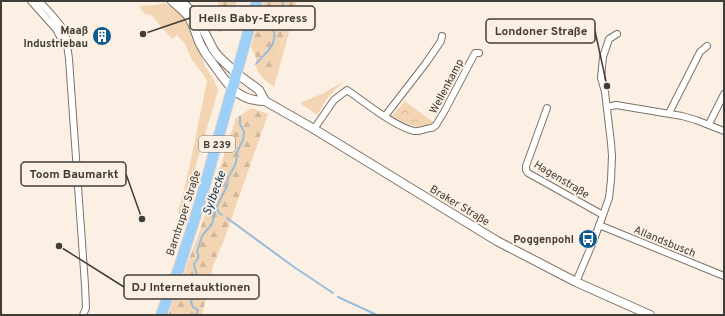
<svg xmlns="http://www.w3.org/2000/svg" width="725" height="316" font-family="Overpass,sans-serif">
  <defs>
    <pattern id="forest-firs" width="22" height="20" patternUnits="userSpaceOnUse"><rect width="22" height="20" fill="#f3d4b3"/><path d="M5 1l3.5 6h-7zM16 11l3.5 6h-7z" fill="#d1b79b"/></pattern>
    <pattern id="park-crowns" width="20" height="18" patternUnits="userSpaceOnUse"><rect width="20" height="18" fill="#f3d4b3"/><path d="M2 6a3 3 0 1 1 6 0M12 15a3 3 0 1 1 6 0" fill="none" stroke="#d1b79b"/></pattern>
  </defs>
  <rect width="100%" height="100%" fill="#fcf0e4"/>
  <path fill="#f3d4b3" d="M164,3h1l4,3 3,-3 13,13 20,50 9,14 3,7 1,4 -37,124 -3,-2 11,-44 18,-88 -1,-2 -3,-5 -11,-14 -7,-16 -8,-9 -5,4 -21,-24 -6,-1 -6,-7 1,-1 17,-1z
    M295,10l-21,77c-12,-10 -19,-13 -18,-30l5,11 9,6z
    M344,81l-16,16 -11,18 -17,-12 24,-10z"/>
  <path fill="url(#forest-firs)" d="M219,1h18l-8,22 -9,10 -6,-8z
    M264,1h33l-27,74 -9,-7 -10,-21z
    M252,108l16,6 -44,126 -11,26 -11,49h-34l31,-82 37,-115z"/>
  <path fill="url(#park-crowns)" d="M405,101l28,21 -11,6 -19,-5 -11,-7z"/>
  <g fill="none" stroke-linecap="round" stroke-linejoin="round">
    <path stroke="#98bcdb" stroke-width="2" d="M256,64c6,-8 17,-15 18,-25 1,-3 0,-7 -1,-10 6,-8 10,-18 10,-28
      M217,208l2,5 3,2
      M227,218l67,49 39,26
      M338,297l39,18
      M196,315l2,-5 -5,-3 -2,-5c3,-7 7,-19 6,-26 0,-4 -3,-8 -3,-12 4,-5 6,-7 3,-12l5,-16 10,-12 4,-16 11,-22 1,-8 8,-15 1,-11 6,-12 1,-8 -4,-8v-7"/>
    <g stroke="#7d7368" stroke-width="8">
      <path id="minor" d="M31,1l25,28 7,13 4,4
        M39,1l13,14 9,11 5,10 3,23 16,226 1,23 -3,7
        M607,107l9,-2 66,11 14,4 28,11
        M547,108l-21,58v4l2,3 75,42
        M669,113l31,-61 7,-6
        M385,116l41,-53 15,-22 1,-5
        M709,124l15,-30
        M314,129l20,-29 13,-10c16,11 48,37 67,41 6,1 12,-3 18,-3l4,-3 8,-13 31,-59h4
        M599,225l125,51
        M576,282l17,-40 10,-27 6,-17 2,-18 1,-24 -1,-13 -6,-51 -4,-14 2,-21 6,-18 8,-5"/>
    </g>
    <g stroke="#7d7368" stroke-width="10">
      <path id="tertiary" d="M172,1c6,5 11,9 16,15 6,8 8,19 12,28 4,8 9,15 14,21 14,20 24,36 51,36l49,28 183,112 79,41 74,33
        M181,1l8,8 10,12 14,28 5,7 18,17 23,17 6,11"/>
    </g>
    <g stroke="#d5d4d3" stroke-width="12">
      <path id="primary" d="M161,315l18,-47 22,-69 56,-198"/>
    </g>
    <use href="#minor" stroke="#fff" stroke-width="6"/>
    <use href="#tertiary" stroke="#fff" stroke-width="8"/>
    <use href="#primary" stroke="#9dd0f9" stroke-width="10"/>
  </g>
  <defs>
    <g id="building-disc" transform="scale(1)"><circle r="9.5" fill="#0e5c8f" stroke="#fcf0e4"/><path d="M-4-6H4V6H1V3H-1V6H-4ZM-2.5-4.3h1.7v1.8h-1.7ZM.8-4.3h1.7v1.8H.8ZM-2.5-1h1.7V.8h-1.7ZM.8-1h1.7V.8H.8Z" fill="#fff"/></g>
    <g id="bus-disc" transform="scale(1)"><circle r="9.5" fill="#0e5c8f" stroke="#fcf0e4"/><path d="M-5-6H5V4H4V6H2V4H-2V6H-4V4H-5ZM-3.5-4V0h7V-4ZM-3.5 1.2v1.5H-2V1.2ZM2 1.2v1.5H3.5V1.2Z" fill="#fff"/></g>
  </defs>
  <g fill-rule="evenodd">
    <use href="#building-disc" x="102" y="36"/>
    <use href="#bus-disc" x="588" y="239"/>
  </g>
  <g text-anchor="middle" stroke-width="4" stroke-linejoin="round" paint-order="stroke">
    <rect fill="#fcf0e4" stroke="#78726b" stroke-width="1" x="199" y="136" width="36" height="16" rx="3"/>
    <g font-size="10" font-weight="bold" fill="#403c37">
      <text x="217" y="148">B 239</text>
    </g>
    <g font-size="11" font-weight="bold" fill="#403c37" stroke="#fcf0e4" text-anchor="end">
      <text x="88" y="34">Maaß<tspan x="88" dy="13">Industriebau</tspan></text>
      <text x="574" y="243">Poggenpohl</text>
    </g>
    <g font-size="11" fill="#403c37" stroke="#fcf0e4">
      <text transform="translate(446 86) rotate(-62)" y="4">Wellenkamp</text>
      <text transform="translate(562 179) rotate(31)" y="4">Hagenstraße</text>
      <text transform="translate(460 205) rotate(31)" y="4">Braker Straße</text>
      <text transform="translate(183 213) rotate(-72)" y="4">Barntruper Straße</text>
      <text transform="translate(665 241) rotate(22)" y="4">Allandsbusch</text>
    </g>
    <g font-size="12" font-style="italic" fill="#0f3a59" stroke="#fcf0e4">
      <text transform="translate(214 193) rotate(-70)" y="4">Sylbecke</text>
    </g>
  </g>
  <path fill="none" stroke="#403c37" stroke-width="1.5" d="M143 34L190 18M607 86L595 31M142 219L126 174M59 246L124 287"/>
  <g fill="#403c37" stroke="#fcf0e4" stroke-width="1.5">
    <circle cx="143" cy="34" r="4"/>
    <circle cx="607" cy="86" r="4"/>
    <circle cx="142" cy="219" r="4"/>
    <circle cx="59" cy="246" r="4"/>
  </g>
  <g fill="#fcf0e4" stroke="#403c37" stroke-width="1.5">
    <rect x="190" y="6" width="125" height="24" rx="4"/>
    <rect x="486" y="19" width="109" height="24" rx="4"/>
    <rect x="21" y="162" width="105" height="24" rx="4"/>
    <rect x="124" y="275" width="135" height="24" rx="4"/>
  </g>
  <g font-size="12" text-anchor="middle" font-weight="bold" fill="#403c37">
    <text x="253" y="22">Heils Baby-Express</text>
    <text x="541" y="35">Londoner Straße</text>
    <text x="74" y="178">Toom Baumarkt</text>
    <text x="191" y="291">DJ Internetauktionen</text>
  </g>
  <rect width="725" height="316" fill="none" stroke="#403c37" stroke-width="4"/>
</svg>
